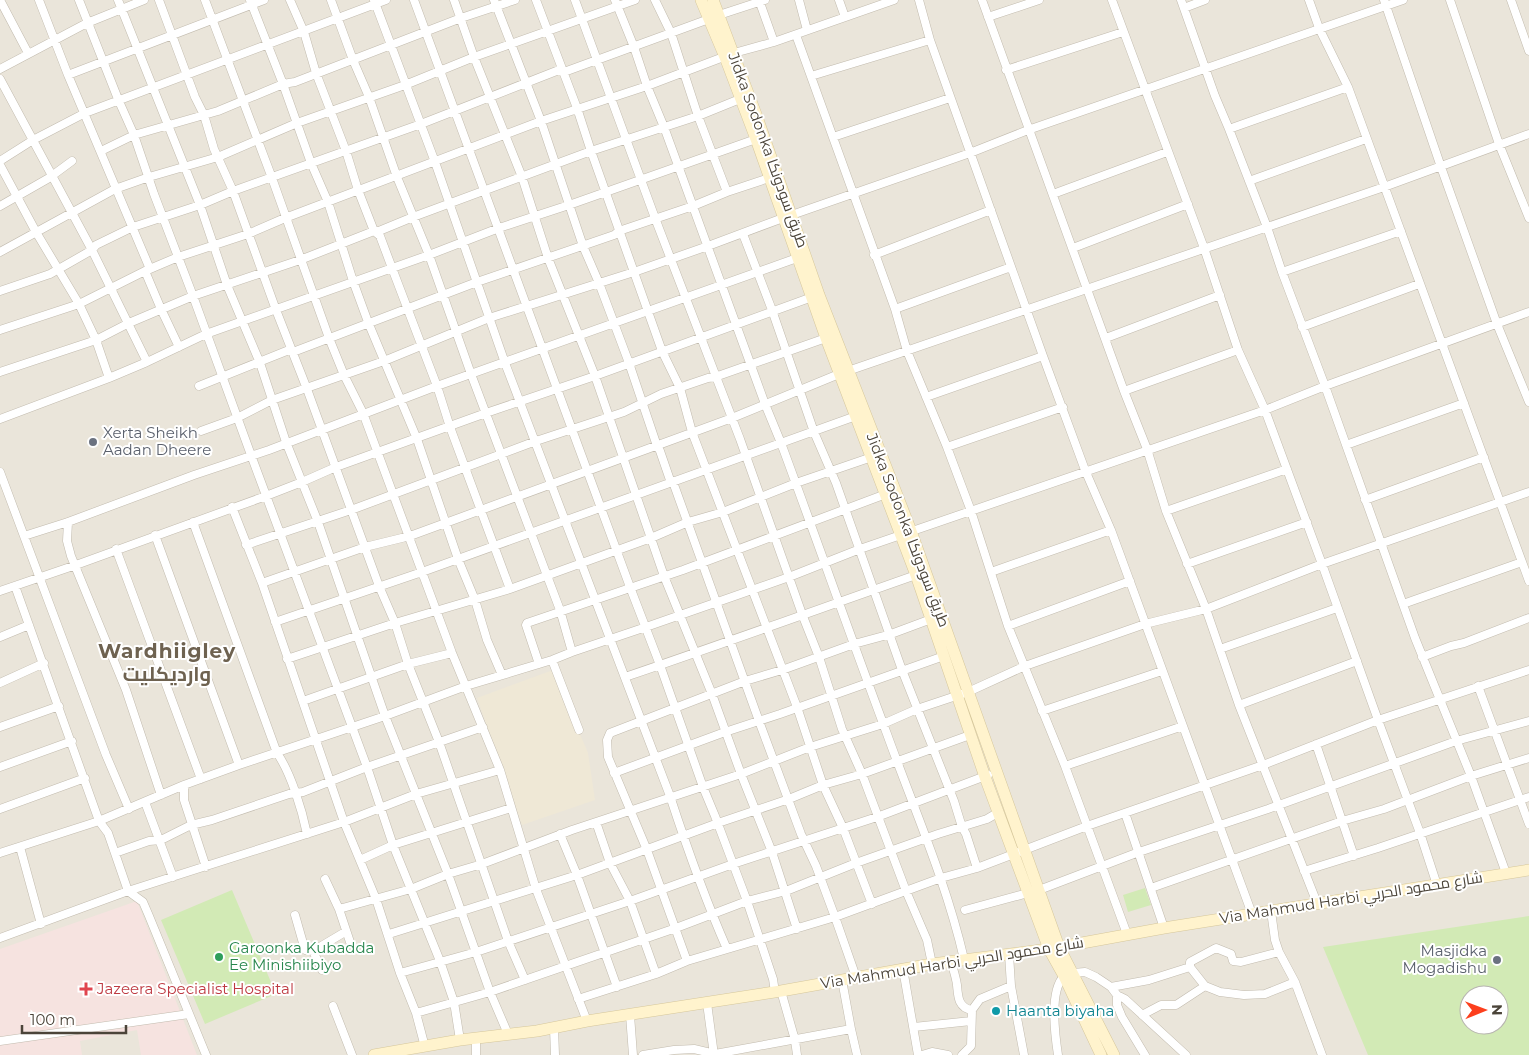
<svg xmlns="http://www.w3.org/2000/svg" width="1529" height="1055" font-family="Montserrat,Cairo,sans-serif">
  <rect width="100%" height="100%" fill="#f6f3ec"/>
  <path fill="#eae5da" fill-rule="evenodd" d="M0,0h1529v1055h-1529zM1469,995h30v30h-30z"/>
  <path fill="#efe8d6" d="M553,670l35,83 7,47 -73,25 -45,-127z"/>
  <path fill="#f6e3e0" d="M137,901l60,154h-56l-4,-25 -57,11 2,14h-82v-106z"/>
  <path fill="#d2eab5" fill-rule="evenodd" d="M1145,888l6,17 -23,7 -5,-17z
    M232,890l44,104 -71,30 -44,-104z
    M1529,916v139h-161l-45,-108zM1469,995h30v30h-30z"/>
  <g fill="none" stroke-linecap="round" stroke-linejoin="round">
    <g stroke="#c2bbae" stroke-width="9">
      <path id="street" d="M0,0l28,53
        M39,0l29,75 82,194
        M79,0l39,99 16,36 20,59 39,102 58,159 116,312 26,78 47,116 14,41 6,38
        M118,0l82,205 27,80 33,78 26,79 32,80 67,194 63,158 42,118 18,42
        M159,0l36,97 9,18 10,34 19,42 43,119 31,79 72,197 16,37 13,41 31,78 69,199 17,39
        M205,0l67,178 57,160 15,37 19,38 89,240 48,117 36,119 51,132
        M250,0l33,84 28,79 17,39 25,79 15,41 49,117 41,120 17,41 12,40 15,35
        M290,0l14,32 12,41 30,78 12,39 16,41 6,5 12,32 45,118 13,41 60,162
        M331,0l22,60 16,37 28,80 32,78 42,119 89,236 12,42
        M374,0l61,162 70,201 165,433c17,52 35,103 57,153
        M414,0l216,587 30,78 43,122 12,29 32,85 26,78 2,13
        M454,0l20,57 48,120 26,81 47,118 69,200 48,118 29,80 31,78 25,77
        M494,0l47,121 42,125 16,37 30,80 28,83 3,5 10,29 3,2 86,239 42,113 15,32 19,51 21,60
        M536,0l41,108 14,43 71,200 18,37 12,44 105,275 26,78 20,43 29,76
        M575,0l80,218 85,221 62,175 17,43 23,72 20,45 44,117 21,49 5,24
        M615,0l19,47 13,39 17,41 101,277 16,39c36,97 70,195 106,291 27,75 59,147 77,225
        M655,0l16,33 27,83 29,76
        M759,0l15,42
        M799,0l8,30
        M839,0l6,17
        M919,0l11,40 113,316 42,114 26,60 141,384
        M982,0l142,391 23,58 19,62 40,98 33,96 78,198
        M1112,0l92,248 34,102 27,60 57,154 56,156 42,113 17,52
        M1181,0l34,96 14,33 38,98 15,45 43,114 90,252 56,138 35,97
        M1309,0l10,28 29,59 181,494
        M1384,0l57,167 56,157 32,78
        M1450,0l49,144 30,74
        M1511,0l18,51
        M1184,8l21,-8
        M719,15l46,-15
        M988,17l51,-17
        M796,35l99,274 12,42 40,96 24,64 37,115 57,140 62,168
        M0,69l87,-46 57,-23
        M1006,70l117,-38
        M68,75l196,-75
        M811,76l119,-36
        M0,79l92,171 55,112
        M1229,129l119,-42
        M833,137l117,-39
        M101,151l33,-16 84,-24 65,-27 12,-2 166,-64 54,-18
        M0,161l33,-21 52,-27 301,-113
        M0,165l36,67 43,72 17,36 13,38
        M1249,181l117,-42
        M1053,194l114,-42
        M0,206l49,-28 23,-17
        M743,234l29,76 42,122 22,51 66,187 52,131 8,26 4,7 11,34
        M1073,248l115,-44
        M0,252l115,-63 34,-12 69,-20 79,-34 108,-38 69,-28 161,-57
        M874,255l117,-45
        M145,271l16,38 18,38
        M1282,272l119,-41
        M0,291l50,-17 42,-24 4,-5 37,-18 67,-22 33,-14 188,-67 138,-54 5,2 145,-53
        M895,309l116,-42
        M1302,327l117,-43
        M0,330l79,-26 66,-33 33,-14 70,-23 37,-16 256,-97 106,-35 87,-33 40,-11 120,-42
        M1106,338l114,-43
        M0,372l96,-32 33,-17 64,-27 107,-36 74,-29h5l34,-14 178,-66 107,-35 42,-17
        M199,386l90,-36 4,2 184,-70 137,-47 5,-4 74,-25 34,-14 42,-14
        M1124,391l114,-41
        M926,397l117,-41
        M0,419l109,-41 38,-16 59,-28 223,-79 70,-27 70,-23 187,-66
        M201,431l36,-13 35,-18 112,-39 105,-43 145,-46 74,-26 75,-28 187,-65 58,-23 375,-130
        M1346,445l118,-42
        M947,447l116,-40
        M0,472l106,283 23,54
        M1365,500l119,-43
        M232,507l30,76 82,239 32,77 24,74 16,40 9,34
        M1166,511l121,-42
        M68,522l-1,19 4,15 55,134 35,105
        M193,522l84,231c14,20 25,57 30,81
        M155,535l84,230
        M24,536l44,-14 126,-47 75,-25 168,-64 360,-128
        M246,545l105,-35 185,-69 88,-29 37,-18 47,-16 7,-1 111,-39
        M116,549l85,230
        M1187,564l120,-42
        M991,572l120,-42
        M262,583l103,-36 45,-11 322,-118 107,-44 545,-187 145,-53
        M15,586l84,235 9,12 20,58 15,11 6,14 57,139
        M0,591l76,-26 190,-69 36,-14 34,-15 150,-54 109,-37 220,-80
        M1403,604l119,-42
        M275,622l147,-50 434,-156
        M1008,626l122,-45
        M0,637l29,-12
        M1220,649l117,-41
        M1422,657l29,-11 13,-3 65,-25
        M287,659l108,-36 115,-34 141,-51 37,-16 35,-10 73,-29 76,-26
        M552,660l27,70
        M539,664l-13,-39 1,-2 156,-53 203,-76
        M625,677c97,-33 194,-68 291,-102
        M0,683l44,-20
        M1478,686l51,138
        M303,701l105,-37 44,-11
        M1239,705l118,-44
        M1042,711l120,-40
        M0,727l59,-21
        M1316,744l38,112
        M1065,766l118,-40
        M0,767l72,-26
        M614,773l111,-41 55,-18 164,-58
        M184,785v15l22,67
        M145,802l28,75
        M0,809l85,-31
        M1125,813l39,115
        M596,822l14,41 20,38 26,73
        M560,834l17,41 40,112
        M20,847l21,77
        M0,853l99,-32 85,-36 55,-20 146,-49 81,-30 86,-26 20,-8 74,-25 143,-50 71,-28 405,-139 60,-24 204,-74
        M115,853l34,-12 12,-1 30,-15 21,-5 77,-26 14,-2 64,-25 116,-40
        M360,860l33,-15 118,-37
        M1304,871l74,-23 151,-51
        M325,879l14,30 11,33
        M1151,888l191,-67 42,-12 87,-33 58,-18
        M1039,890l100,-38 129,-43 188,-68 73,-20
        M339,909l72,-20 37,-15 34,-10 90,-34 169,-56 69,-27 73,-23 34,-15 51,-17 57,-26 120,-42 61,-15 116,-45 207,-72
        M965,910l63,-17
        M1271,911l4,29 4,12 16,30 27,73
        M295,915l10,35 8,1 9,19
        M389,934l188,-59 141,-52 71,-24 34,-14 39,-11 108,-39
        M0,938l128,-47 216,-69 72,-28 84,-24
        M313,951l32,-19
        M1009,954l2,32 13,69
        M687,961l-40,-111 -39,-93 -1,-17 3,-7 135,-52 37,-11 72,-26 37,-10 43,-16
        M951,961c2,8 5,16 6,24 1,11 1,23 15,25l-1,36 -9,9
        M1190,967l15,19 15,6 24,3 21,-1 30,-12
        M903,969l15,86
        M400,973l76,-21 154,-51 103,-37 144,-47 111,-42
        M1073,973l12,-1 11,5 15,10 6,8v10l5,12 23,38
        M1111,987l38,-7 41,-13v-5l26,-14 15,6 2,7 8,1 38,-10
        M781,991l14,49 2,15
        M1117,995l8,4 61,56
        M578,999l78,-25 31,-13 148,-44 106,-39 36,-10 110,-42 176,-61 115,-45 151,-50
        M707,1003l7,52
        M333,1006l19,49
        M972,1010l8,-11 31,-13
        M416,1013l74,-21 186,-64 71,-27 39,-10 70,-28 82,-29 49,-15 12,-7
        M630,1015l3,40
        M1142,1015l19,-10h15l29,-19
        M914,1027l57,-6
        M554,1028l1,27
        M851,1029l6,26
        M476,1038v17
        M0,1041l189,-27
        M643,1055l31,-5 20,-1 21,5 136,-25 -9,-49
        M922,1055l10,-3 16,3
        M1058,1055c-3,-20 -9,-64 6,-79"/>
    </g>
    <g stroke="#d6c79b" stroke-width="12">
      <path id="secondary" d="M701,0l24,57 31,82 70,199 90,237 69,202 64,172 15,27 37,79
        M713,0l44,117 62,178 92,236 148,416 55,108
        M374,1055l86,-15 77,-9 50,-10 194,-30 151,-27 117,-15 115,-21 365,-58"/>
    </g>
    <use href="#street" stroke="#fff" stroke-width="8"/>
    <use href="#secondary" stroke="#fff3cd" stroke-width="11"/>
  </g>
  <g fill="#6b7280" stroke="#fff" stroke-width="2">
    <circle cx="93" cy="442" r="5"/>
    <circle cx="1497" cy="960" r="5"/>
  </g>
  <circle fill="#2e9e5b" stroke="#fff" stroke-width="2" cx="219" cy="957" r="5"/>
  <path fill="#e0444e" stroke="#fff" stroke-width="2" d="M83.5 981.5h5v5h5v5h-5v5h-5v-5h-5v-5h5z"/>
  <circle fill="#0f9aa8" stroke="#fff" stroke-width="2" cx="996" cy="1011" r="5"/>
  <g text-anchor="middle" stroke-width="4" stroke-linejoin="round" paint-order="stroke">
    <g font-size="15" fill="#4b4439" stroke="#fff">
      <text transform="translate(768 150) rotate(70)" y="5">Jidka Sodonka طريق سودونكا</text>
      <text transform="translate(908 530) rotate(69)" y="5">Jidka Sodonka طريق سودونكا</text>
      <text transform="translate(1351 898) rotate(-9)" y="5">Via Mahmud Harbi شارع محمود الحربي</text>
      <text transform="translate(952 963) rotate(-9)" y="5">Via Mahmud Harbi شارع محمود الحربي</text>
    </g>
    <g font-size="15" fill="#5b616d" stroke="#fff" text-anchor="start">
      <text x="103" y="438">Xerta Sheikh<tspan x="103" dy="17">Aadan Dheere</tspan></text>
      <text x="1487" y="956" text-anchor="end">Masjidka<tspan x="1487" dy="17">Mogadishu</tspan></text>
    </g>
    <g font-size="15" fill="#27864d" stroke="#fff" text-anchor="start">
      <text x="229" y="953">Garoonka Kubadda<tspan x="229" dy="17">Ee Minishiibiyo</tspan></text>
    </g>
    <g font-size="15" fill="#be3a42" stroke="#fff" text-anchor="start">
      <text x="97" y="994">Jazeera Specialist Hospital</text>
    </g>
    <g font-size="15" fill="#0d838f" stroke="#fff" text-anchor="start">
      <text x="1006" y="1016">Haanta biyaha</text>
    </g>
    <g font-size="20" font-weight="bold" letter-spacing="1" fill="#6e6250" stroke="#fff">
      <text x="167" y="658">Wardhiigley<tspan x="167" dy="23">وارديكليت</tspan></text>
    </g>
  </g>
  <g transform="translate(1484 1010) rotate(89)"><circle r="24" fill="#ffffff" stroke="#b7b4b0"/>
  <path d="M0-4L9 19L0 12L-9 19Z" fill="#fc3f1d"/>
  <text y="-8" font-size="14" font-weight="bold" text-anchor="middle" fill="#4b4439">N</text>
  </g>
  <path d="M22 1025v8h104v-8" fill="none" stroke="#4b4439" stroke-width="2.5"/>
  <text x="30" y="1025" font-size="15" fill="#4b4439" stroke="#ffffff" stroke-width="4" paint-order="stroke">100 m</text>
</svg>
